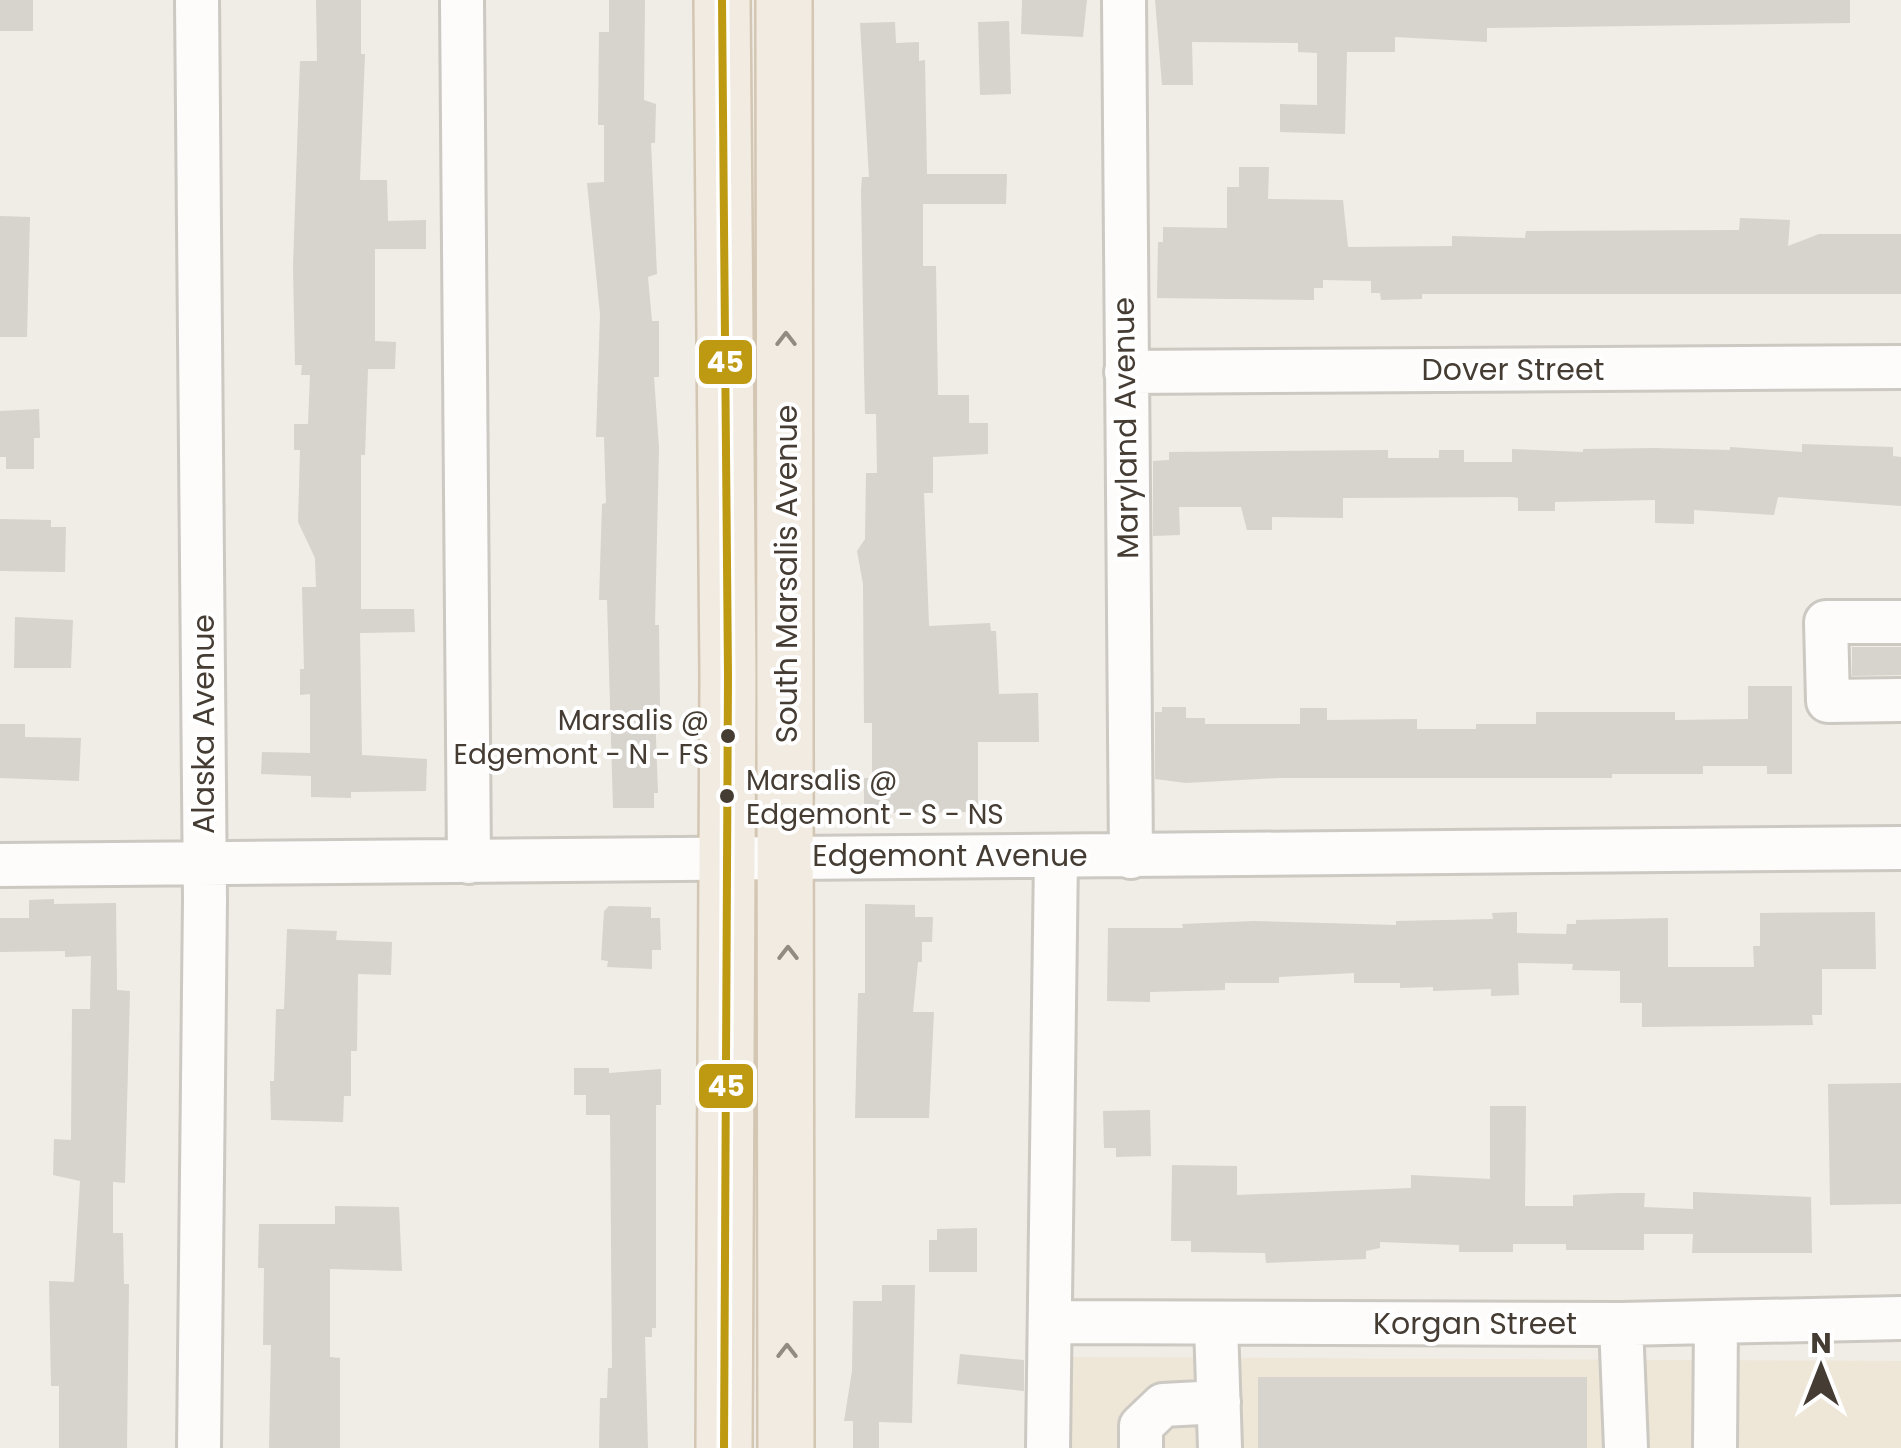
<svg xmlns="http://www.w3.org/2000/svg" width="1901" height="1448" font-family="Poppins,sans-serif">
  <rect width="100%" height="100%" fill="#f0ece6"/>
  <path fill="#eee6d7" d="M1056,1357l845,4v87h-846z"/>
  <path fill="#d7d3cd" d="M0,0h33v31h-33z
    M316,0h45v54h4l-5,126h27l1,41 38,-1v29h-51v92l21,1 -1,27h-27l-3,86h-4v154h53l1,23 -55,1 2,122 65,4 -1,32 -75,1v6l-40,-1v-21l-50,-2 1,-22 48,1v-59l-10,1v-26h4l-2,-82h14l-1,-29 -17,-36 2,-72h-6v-26h14l2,-49h-9l1,-10h-7l-2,-99 7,-205h17z
    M609,0h36l-1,100 12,4 -1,39h-4l6,131 -9,3 4,44h7v56h-5l5,71 -4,177h4l1,86h-5l3,82h-4v15h-41l-6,-208h-8l3,-96 4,-1 -2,-66h-8l4,-123 -13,-131 17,-1v-57h-6l1,-93h10z
    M1022,0h65l-4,37 -62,-3z
    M1155,0h695v23l-363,5v14l-92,-5v15h-48l-2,82 -65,-2v-28l37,1v-52l-19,-1v-9l-106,-1 1,43h-31z
    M1009,21l2,73 -31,1 -2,-73z
    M895,22l1,21 23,-1v19l6,-1 2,114h80l-1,30h-83v62h13l2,129h31v28h19v31l-55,3v36h-9l5,133 61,-3 1,8h5l3,63 39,-1 1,49h-61v70l-114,1v-35h8v-55h-8l-1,-139 -6,-33 8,-12 1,-66h11l-1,-59h-11l-1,-42 -3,-181 1,-14h7l-9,-154z
    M1239,167h30l-1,32 75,1 5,47 104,-1v-10l73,2 1,-7 213,-1 1,-12 50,2 -2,26 31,-12h82v60h-479v5l-41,1 -1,-7h-9v-12l-48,-1v8h-9v12l-157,-2 1,-56h5v-15l64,1v-41h12z
    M0,216l30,1 -3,120h-27z
    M39,409l1,29h-6v31h-28v-12h-6v-46z
    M1802,444l91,3v9l8,1v49l-123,-9 -4,18 -80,-5v14l-39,-1v-23l-100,2v9h-37v-13l-6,-1 -169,1v20l-71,-1v13h-25l-6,-23h-62l1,28 -27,1v-75l16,-1v-8l219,-2v8h51v-8h25v12h48v-13l71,3v-3l73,-1 74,2v-3l72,5z
    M0,519l51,1v7h15l-1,45 -65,-1z
    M15,617l58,3 -2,48h-57z
    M1852,647h49v28l-49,1z
    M1748,686h44v88h-25v-8h-64v8h-91v4h-334l-92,5 -31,-4v-67h7v-5h24v11h19v6h95v-16h27v12l90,-1v10h59v-5h60v-12h139v8l73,-1z
    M0,724h25v13l56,1 -2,43 -79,-3z
    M54,899v5l62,-1 1,87 13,1 -5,192 -12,-1v51h10l1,51h5l-2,164h-68v-62h-8l-2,-105 25,1 6,-101 -27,-6 1,-36 17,1 1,-131h18l1,-53 -26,1v-6l-65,1v-34h29v-18z
    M865,904l50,1v12h18l-1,25h-10v20h-4l-5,50h21l-5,106h-74l3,-125h7z
    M609,906l42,1v11h9l1,32h-9v19l-45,-2 1,-6 -7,-1 3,-49z
    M1517,912v21l49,1 1,-10h9v-4l92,-2v49h86l-1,-21h7v-33l115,-1 1,57h-54v46h-10l1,10 -171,2v-24h-22v-32l-48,-1 1,-6 -55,-1 1,32 -28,1v-7l-58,2v-4l-33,1v-5h-46v-10l-75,4v6h-54v7l-75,2v10l-43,-1 1,-73h75l-1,-4 72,-3 142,4v-4l97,-2 -1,-6z
    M287,929l50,2 -1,9 56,2 -1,33 -33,-1 -1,77h-6v45h-7l-1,26 -72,-2 -1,-39h4l2,-72h8z
    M574,1068h35v5l52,-4v36h-5v223h-4v9h-7l3,111h-49l1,-50h7l1,-30h4l-2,-253h-24v-20h-12z
    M1901,1083v121l-71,1 -2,-121z
    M1490,1106h36l-1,100h48v-11l45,-2h27l-1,14 49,2v-17l118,5 1,56h-120l1,-19h-49v16h-78v-6h-53v8h-54v-7l-79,-3v6l-14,3v8l-100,4 -1,-10 -74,-1v-11h-20l1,-76 65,1v29l174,-7v-13l79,4z
    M1150,1110l1,46 -35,1v-9h-12l-1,-37z
    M335,1206l64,1 3,64 -72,-2v88l10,1v90h-71l2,-103h-8l1,-77h-6l1,-44h76z
    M977,1228v44h-48v-32h8v-11z
    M882,1285h33l-3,138 -33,-1v26h-26v-27h-9l8,-50 1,-70h29z
    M960,1354l64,6v31l-67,-7z
    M1258,1377h329v71h-329z"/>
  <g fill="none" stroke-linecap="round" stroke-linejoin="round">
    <g stroke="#ccc8c2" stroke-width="48">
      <path id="minor" d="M197,0l8,899 -6,549
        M462,0l7,862
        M1124,0l7,857
        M1126,372l775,-5
        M1901,622h-75l2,79 73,-1
        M0,865l1901,-17
        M1050,1322l571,2 280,-6
        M1216,1324l4,124
        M1621,1324l5,124
        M1048,1448l8,-591
        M1141,1448v-22l22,-21 56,-3
        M1715,1448l1,-126"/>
    </g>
    <g stroke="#d3c6b2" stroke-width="60">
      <path id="major" d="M722,0l6,675 -4,773
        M784,0l2,1448"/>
    </g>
    <use href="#minor" stroke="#fdfcfb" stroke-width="42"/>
    <use href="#major" stroke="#f1ebe2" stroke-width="55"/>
    <g stroke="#fff" stroke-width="15">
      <path id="bus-1" d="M722,0l6,675 -4,773"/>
    </g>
    <use href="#bus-1" stroke="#be9a12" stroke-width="8"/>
  </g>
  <defs><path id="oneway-chevron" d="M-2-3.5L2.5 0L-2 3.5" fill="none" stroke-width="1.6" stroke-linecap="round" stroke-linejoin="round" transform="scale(2.5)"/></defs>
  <g stroke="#928b82">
    <use href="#oneway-chevron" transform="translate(786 339) rotate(-90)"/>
    <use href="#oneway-chevron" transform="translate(788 953) rotate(-90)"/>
    <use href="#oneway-chevron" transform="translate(787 1351) rotate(-90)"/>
  </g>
  <g fill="#453c33" stroke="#fff" stroke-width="4">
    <circle cx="728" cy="736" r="9"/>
    <circle cx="727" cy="796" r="9"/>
  </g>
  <g text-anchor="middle" stroke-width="8" stroke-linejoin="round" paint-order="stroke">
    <g font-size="28" fill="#453c33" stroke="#fff" text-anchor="end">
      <text x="709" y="730">Marsalis @<tspan x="709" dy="34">Edgemont - N - FS</tspan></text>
      <text x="746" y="790" text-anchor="start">Marsalis @<tspan x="746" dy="34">Edgemont - S - NS</tspan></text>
    </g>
    <g font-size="30" fill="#453c33" stroke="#fff">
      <text x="1513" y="380">Dover Street</text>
      <text transform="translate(1126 428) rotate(-91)" y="10">Maryland Avenue</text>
      <text transform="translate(787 574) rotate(-90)" y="10">South Marsalis Avenue</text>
      <text transform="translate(204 724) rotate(-90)" y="10">Alaska Avenue</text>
      <text x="950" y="866">Edgemont Avenue</text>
      <text x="1475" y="1334">Korgan Street</text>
    </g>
  </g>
  <g stroke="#fff" stroke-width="4">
    <rect x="697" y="338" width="57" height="48" rx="10" fill="#be9a12"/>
    <rect x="697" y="1062" width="58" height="48" rx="10" fill="#be9a12"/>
  </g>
  <g font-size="28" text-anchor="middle" font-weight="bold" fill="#fff">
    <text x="725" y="372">45</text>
    <text x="726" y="1096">45</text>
  </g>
  <g transform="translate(1821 1368)" stroke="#ffffff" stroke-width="8" paint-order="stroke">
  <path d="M0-8L18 38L0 25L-18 38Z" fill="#453c33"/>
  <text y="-15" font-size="28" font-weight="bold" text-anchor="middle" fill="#453c33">N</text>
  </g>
</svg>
